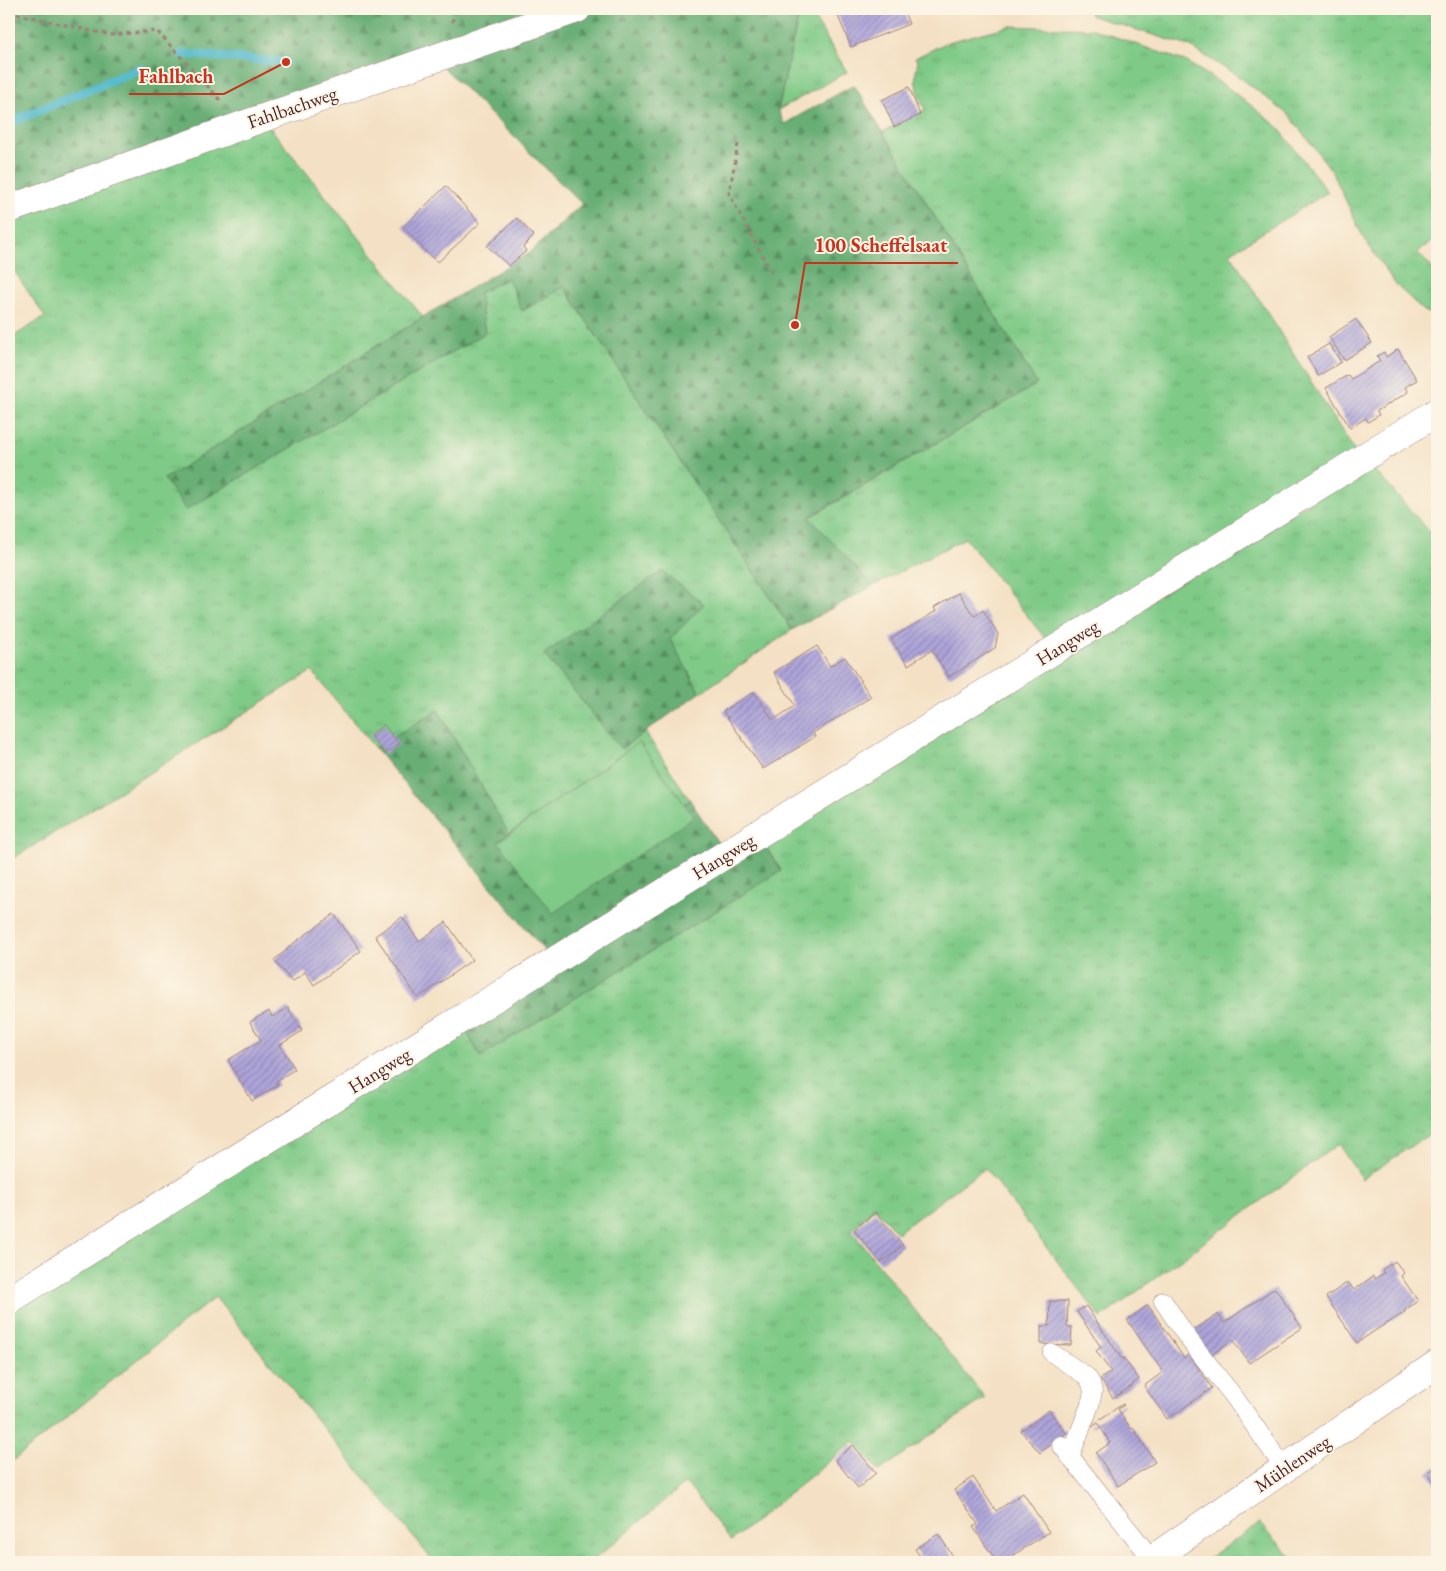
<svg xmlns="http://www.w3.org/2000/svg" width="1446" height="1571" font-family="'EB Garamond',serif">
  <defs>
    <pattern id="grass-tufts" width="24" height="20" patternUnits="userSpaceOnUse" patternTransform="scale(1.25)"><rect width="24" height="20" fill="#7fca87"/><path d="M3 7l-1-3M5 7V3M7 7l1-3M15 17l-1-3M17 17v-4M19 17l1-3" fill="none" stroke="#6fad75"/></pattern>
    <pattern id="forest-firs" width="22" height="20" patternUnits="userSpaceOnUse" patternTransform="scale(1.25)"><rect width="22" height="20" fill="#67ae74"/><path d="M5 1l3.5 6h-7zM16 11l3.5 6h-7z" fill="#578d5f"/></pattern>
    <pattern id="building-hatch" width="6" height="6" patternUnits="userSpaceOnUse" patternTransform="scale(1.25)"><rect width="6" height="6" fill="#ada5da"/><path d="M-1 1l2-2M0 6l6-6M5 7l2-2" fill="none" stroke="#8f86b1"/></pattern>
  </defs>
  <rect width="100%" height="100%" fill="#fcf5e5"/>
  <filter id="ink" filterUnits="userSpaceOnUse"><feTurbulence type="fractalNoise" baseFrequency=".02" numOctaves="2"/><feDisplacementMap in="SourceGraphic" scale="10" xChannelSelector="R" yChannelSelector="G"/><feConvolveMatrix kernelMatrix="1 2 1 2 8 2 1 2 1" color-interpolation-filters="sRGB"/></filter>
  <filter id="wash" filterUnits="userSpaceOnUse"><feTurbulence type="fractalNoise" baseFrequency=".0096" numOctaves="4" result="noise"/><feDisplacementMap in="SourceGraphic" scale="20" xChannelSelector="R" yChannelSelector="G"/><feGaussianBlur stdDeviation="1.12" result="paint"/><feColorMatrix in="noise" values="0 0 0 0 0 0 0 0 0 0 0 0 0 0 0 0 0 1.4 0 .05"/><feComposite in="paint" operator="in"/></filter>
  <g filter="url(#wash)">
    <rect width="100%" height="100%" fill="#f4e1c5"/>
    <path fill="url(#grass-tufts)" stroke="#647459" d="M800,9h9l38,63 -69,38z
      M1087,9h350v229l-20,14 20,21v45l-14,-8 -27,-25 -33,-48 -31,-66 -42,-55 -49,-38 -52,-32 -97,-30z
      M1010,26l83,3 94,33 44,28 46,36 51,66 -98,61 127,202 -309,187 -83,-104 -92,48 -64,-68 228,-134 -154,-252 42,-22c-7,-18 -13,-27 -7,-48l-3,-4 33,-16z
      M268,125l155,192 -258,162 22,30 298,-176 -6,-40 29,-15 14,33 42,-24 228,343 -92,63 -30,-54 -8,-68 -41,178 24,-17 45,68 -6,4 -45,-62 -130,92 -71,-124 -63,38 -63,-77 -303,190v-522l36,-22 -36,-54v-48z
      M1370,465l67,75v589l-75,50 -24,-35 -237,174 -116,-150 -88,65 -22,-25 -24,22 134,168 -106,73 -25,-30 -123,100 -45,-58 -95,79h-157l-219,-265 -206,167v-156l455,-282 16,30 301,-186 -19,-29z
      M1260,1523l36,39h-93z"/>
    <path fill="url(#forest-firs)" stroke="#586650" d="M9,9h791l-22,101 6,14 70,-39 183,299 -228,133 64,69 -81,44 -228,-343 -42,24 -14,-33 -29,15 6,40 -299,177 -22,-31 259,-162 106,-64 53,-49 -142,-140 -431,139z
      M662,571l42,33 -34,35 30,54 -79,56 -77,-95z
      M438,710l71,124 -11,8 195,-25 -9,-13 6,-4 30,46 42,-5 19,30 -301,186 -16,-31 84,-71 -173,-207z"/>
    <path fill="#7fca87" stroke="#647459" d="M639,742l55,75 -141,96 -55,-71z"/>
    <g fill="none" stroke-linecap="round" stroke-linejoin="round">
      <path stroke="#50b9cd" stroke-width="9" d="M182,54l104,8
        M9,123l132,-55"/>
    </g>
    <g id="blocks">
      <path fill="url(#building-hatch)" d="M835,9h68l6,15 -58,23z
        M909,87l11,28 -26,12 -12,-27z
        M446,186l34,37 -42,39 -8,-6 -27,-29z
        M517,218l17,18 -11,11 3,4 -17,15 -22,-20z
        M1356,319l16,24 -28,17 -15,-23z
        M1329,344l12,18 -23,14 -11,-19z
        M1398,349l19,31 -12,7 3,5 -31,19 2,4 -11,7 -2,-4 -16,10 -24,-40 22,-13 3,4 29,-18 -3,-5 7,-4 2,5z
        M959,593l14,22 2,1 8,-6 15,24 -3,14 -46,29 -17,-27 -24,15 -17,-26 45,-28 -2,-3z
        M817,646l13,20 15,-9 26,40 -58,36 2,4 -52,32 -40,-58 31,-19 19,28 22,-14 -21,-34z
        M384,725l15,19 -14,10 -15,-19z
        M334,914l27,37 -47,34 -9,-13 -13,10 -18,-22 14,-11 -1,-1z
        M402,917l17,24 27,-19 26,38 -54,38 -43,-62z
        M288,1008l14,23 -22,14 15,24 -19,12 2,4 -26,16 -24,-41 33,-20 -11,-18 19,-11 3,6z
        M875,1212l28,33 -22,18 -27,-33z
        M1395,1261l9,12 -3,3 17,25 -14,10 1,1 -29,18 -19,13 -31,-46 22,-15 6,8 19,-14 2,3 9,-6 -2,-3z
        M1275,1288l27,40 -53,35 -16,-23 -23,15 -17,-25 25,-16 6,9z
        M1050,1301h18l-1,26h5l-1,18 -30,-1v-18h8z
        M1148,1305l36,53 5,-4 23,34 -45,31 -23,-33 19,-14 -36,-52z
        M1086,1306l36,53 1,-1 16,21 -7,5 1,1 -20,13 -13,-19 11,-7 -15,-21 5,-4 -24,-35z
        M1123,1404l1,1 -6,4 13,20 2,-1 3,4 19,30 -37,24 -22,-33 14,-10 -12,-20 -6,4 -1,-2z
        M1049,1410l17,23 -26,20 -19,-22z
        M853,1445l23,28 -18,15 -23,-28z
        M1437,1466v20l-9,-13z
        M973,1477l23,34 27,-18 26,39 -46,30h-6l-24,-35 5,-3 -24,-34z
        M938,1534l19,28h-33l-9,-13z"/>
    </g>
  </g>
  <g filter="url(#ink)">
    <use href="#blocks" fill-opacity="0" stroke="#9f8078" stroke-width="1"/>
    <g fill="none" stroke-linecap="round" stroke-linejoin="round">
      <g stroke="#9f8078" stroke-width="19">
        <path id="service" d="M1163,1301l24,36 48,61 49,70
          M1052,1353l34,23 5,7 2,9 -3,13 -20,52
          M1061,1445l91,114"/>
      </g>
      <g stroke="#9f8078" stroke-width="29">
        <path id="minor" d="M9,209l234,-84 334,-116
          M9,1300l1428,-888
          M1148,1562l289,-198"/>
      </g>
      <path stroke="#9f8078" stroke-width="3" stroke-dasharray="4 4" stroke-linecap="butt" d="M9,12l101,23 47,-4 65,71
        M452,22l5,-13
        M738,144l-9,50 44,81"/>
      <use href="#service" stroke="#fff" stroke-width="18"/>
      <use href="#minor" stroke="#fff" stroke-width="28"/>
    </g>
  </g>
  <g text-anchor="middle" stroke-width="4" stroke-linejoin="round" paint-order="stroke">
    <g font-size="19" fill="#4a1f2b" stroke="#fcf5e5">
      <text transform="translate(292 107) rotate(-19)" y="7">Fahlbachweg</text>
      <text transform="translate(1067 642) rotate(-32)" y="7">Hangweg</text>
      <text transform="translate(723 856) rotate(-32)" y="7">Hangweg</text>
      <text transform="translate(379 1070) rotate(-32)" y="7">Hangweg</text>
      <text transform="translate(1292 1463) rotate(-34)" y="7">Mühlenweg</text>
    </g>
  </g>
  <path fill="none" stroke="#c8321e" stroke-width="2" d="M286 62L224 94H129M795 325L805 263H958"/>
  <g fill="#c8321e" stroke="#fcf5e5" stroke-width="2">
    <circle cx="286" cy="62" r="5"/>
    <circle cx="795" cy="325" r="5"/>
  </g>
  <g font-size="20" text-anchor="middle" font-weight="bold" fill="#c8321e" stroke="#fcf5e5" stroke-width="4" stroke-linejoin="round" paint-order="stroke">
    <text x="176" y="83">Fahlbach</text>
    <text x="881" y="252">100 Scheffelsaat</text>
  </g>
  <rect width="1446" height="1571" fill="none" stroke="#fcf5e5" stroke-width="30"/>
</svg>
